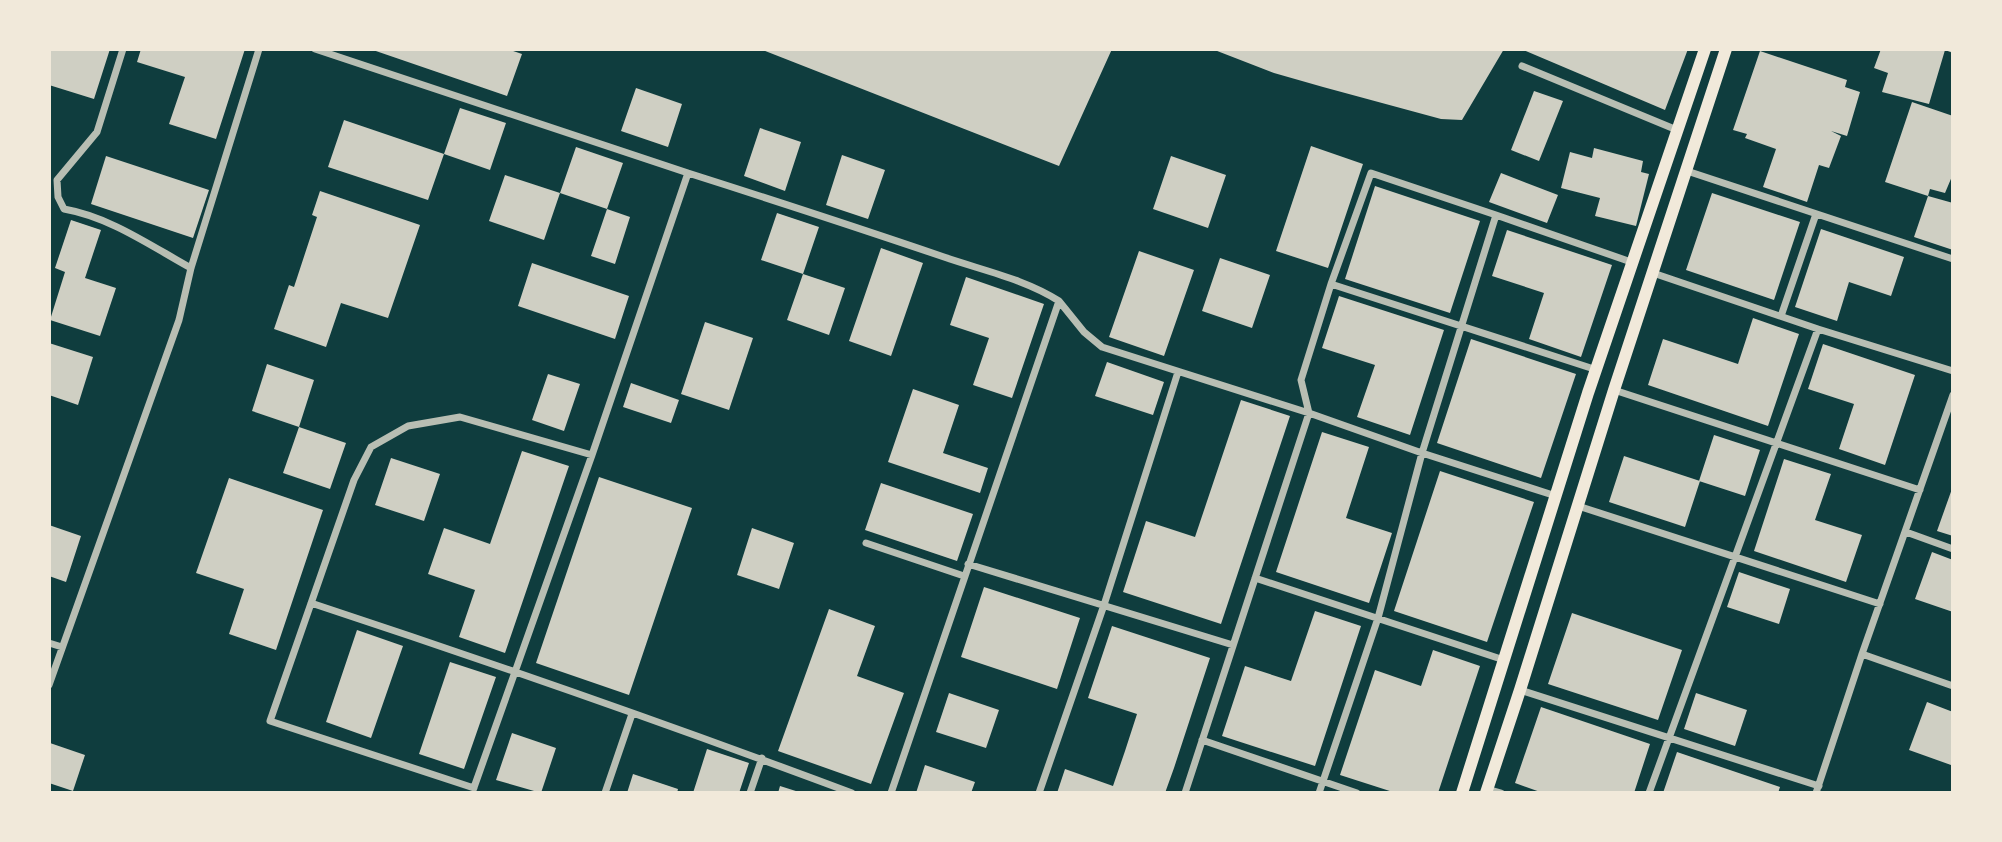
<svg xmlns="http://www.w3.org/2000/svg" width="2002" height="842" font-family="Commissioner,sans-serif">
  <rect width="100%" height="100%" fill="#0f3d3e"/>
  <path fill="#cfcfc3" d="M49,49h61l-16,50 -45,-14z
    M141,49h104l-29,90 -47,-15 16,-47 -48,-15z
    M370,49h137l15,5 -15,42z
    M760,49h352l-53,117z
    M1212,49h292l-42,71 -21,-1 -118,-32 -49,-14z
    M1521,49h167l-23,61z
    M1881,49h72v4l-8,-3 -16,54 -47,-12 6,-19 -14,-5z
    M1760,51l87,29 -2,7 15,5 -13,44 -16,-5 10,5 -12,32 -10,-3 -12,37 -44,-15 13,-38 -31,-11 2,-4 -14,-4z
    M636,88l46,16 -14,43 -47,-16z
    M1534,91l29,10 -24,60 -28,-11z
    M1912,102l41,14v58l-8,19 -15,-4 -2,7 25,7v47l-39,-13 14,-41 -43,-14z
    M460,108l46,15 -16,47 -46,-16z
    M344,120l100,34 -16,46 -100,-33z
    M760,128l41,14 -16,49 -41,-15z
    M1311,146l52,18 -35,104 -52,-17z
    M576,147l47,16 -16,46 23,8 -15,47 -24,-8 16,-47 -47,-16z
    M1594,148l49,13 -2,11 8,2 -13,52 -41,-10 5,-18 -39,-10 9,-36 22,6z
    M842,155l43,15 -17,49 -42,-14z
    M106,156l103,34 -16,48 -102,-34z
    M1171,156l55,19 -18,53 -55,-19z
    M1501,173l57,22 -11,28 -58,-21z
    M505,175l55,18 -16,47 -55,-19z
    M1375,186l105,35 -30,92 -105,-34z
    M320,191l100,34 -32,93 -47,-15 -15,44 -52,-18 15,-44 5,2 23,-70 -5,-2z
    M1712,193l88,29 -26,78 -88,-30z
    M777,213l42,14 -16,47 -42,-14z
    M71,220l30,10 -16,48 31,10 -16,48 -50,-16 15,-48 -10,-4z
    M1821,229l83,28 -13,39 -42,-14 -12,39 -42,-14z
    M1507,230l105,35 -31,92 -52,-18 15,-46 -52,-17z
    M881,248l42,15 -32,93 -42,-15z
    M1139,251l55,19 -30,86 -55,-19z
    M1220,258l50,17 -18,53 -50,-17z
    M532,263l97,33 -14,43 -97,-33z
    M803,274l42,14 -16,47 -42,-15z
    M966,277l78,27 -32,94 -39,-13 16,-47 -39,-13z
    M1339,296l105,34 -34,105 -53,-18 18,-52 -53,-17z
    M1753,318l46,16 -31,92 -120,-41 15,-46 75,25z
    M705,322l48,16 -24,72 -48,-16z
    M1471,339l105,35 -35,104 -104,-35z
    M49,343l44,14 -15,48 -29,-10z
    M1823,344l92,31 -30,90 -46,-16 15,-45 -46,-15z
    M1107,362l57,20 -11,33 -58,-19z
    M267,364l47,16 -15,47 -47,-16z
    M548,374l32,10 -16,47 -32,-11z
    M631,383l48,17 -8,23 -48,-16z
    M913,389l46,16 -16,48 45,15 -8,25 -92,-31z
    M1241,400l49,16 -69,208 -98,-32 23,-71 49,16z
    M299,427l47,16 -16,46 -47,-16z
    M1322,432l47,15 -23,71 46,15 -23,70 -93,-31z
    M1714,435l46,15 -15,46 -46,-15z
    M522,451l47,15 -64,187 -46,-16 16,-47 -47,-16 16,-46 46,16z
    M1624,456l76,25 -15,46 -76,-25z
    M391,458l49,16 -16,47 -49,-16z
    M1784,459l47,15 -16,46 47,15 -16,47 -92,-31z
    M1440,471l94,31 -47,140 -93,-31z
    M599,477l93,31 -63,187 -93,-32z
    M229,478l94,32 -47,140 -47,-16 15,-45 -48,-16z
    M881,483l92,31 -16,47 -92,-31z
    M1953,486v50l-16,-5z
    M49,525l32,11 -15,46 -17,-6z
    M752,528l42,15 -15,46 -42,-14z
    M1932,552l21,8v52l-38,-13z
    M1739,572l51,17 -11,35 -52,-17z
    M984,587l96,31 -23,71 -96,-32z
    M829,609l46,17 -18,50 47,17 -33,91 -93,-33z
    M1315,611l46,15 -46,140 -93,-30 23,-70 46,15z
    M1572,613l110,37 -24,70 -110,-36z
    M1112,626l98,32 -36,110 -9,25h-108l8,-24 48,17 12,-35 12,-37 -49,-16z
    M357,630l46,16 -32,92 -45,-16z
    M1433,650l47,16 -42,127h-42l-56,-18 35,-105 46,16z
    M450,662l46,15 -32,92 -45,-15z
    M949,693l50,17 -13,38 -50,-16z
    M1696,693l51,17 -12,36 -51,-17z
    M1927,702l26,10v48l-2,5 -42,-15z
    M1541,707l109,37 -16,49h-91l-28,-10z
    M512,733l44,15 -15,45 -45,-13z
    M50,743l35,12 -12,36 -24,-8z
    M707,749l42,14 -10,30h-46z
    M1677,752l103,35 -2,6h-115z
    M925,765l50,17 -4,11h-55z
    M633,774l45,15 -1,4h-50z
    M780,786l19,6v1h-21z"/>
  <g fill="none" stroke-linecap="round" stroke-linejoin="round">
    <path stroke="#b8beb3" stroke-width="7" d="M123,49l-26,83 -40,48 1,17 6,12c46,8 87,37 127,59
      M315,49l373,124
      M1522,66l155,64
      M1687,171l266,88
      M1653,273l165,56 135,42
      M1331,284l266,86
      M1059,301l25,31 18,15 207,66 -8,-33 30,-96 40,-111 125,42
      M1781,316l35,-102
      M1614,390l306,100
      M1578,506l302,98
      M1906,532l47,17
      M866,543l98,33
      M968,564l265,81
      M1255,578l249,82
      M311,603c182,60 362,123 541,190
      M49,643l13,4
      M1862,654l91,32
      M49,685l130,-365 12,-52 68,-219
      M1520,690l299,96
      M1202,740l155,53
      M474,788l-204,-67 84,-241 17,-33 37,-21 52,-9 132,38
      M1487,789l14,4
      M472,793l120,-338 96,-282c85,27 171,55 256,84 37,13 81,22 115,44l-168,492
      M605,793l27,-79
      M750,793l12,-35
      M1039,793l65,-188 74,-233
      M1185,793l124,-380 113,40 74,-238 138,48
      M1319,793l59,-175 44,-165 134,43
      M1649,793l169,-464
      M1816,793l46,-139 91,-259"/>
    <path stroke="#f1e9da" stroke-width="12" d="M1462,793l126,-400 117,-344
      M1486,793l34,-103 94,-300 112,-341"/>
  </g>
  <rect width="2002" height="842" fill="none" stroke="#f1e9da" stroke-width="102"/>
</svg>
